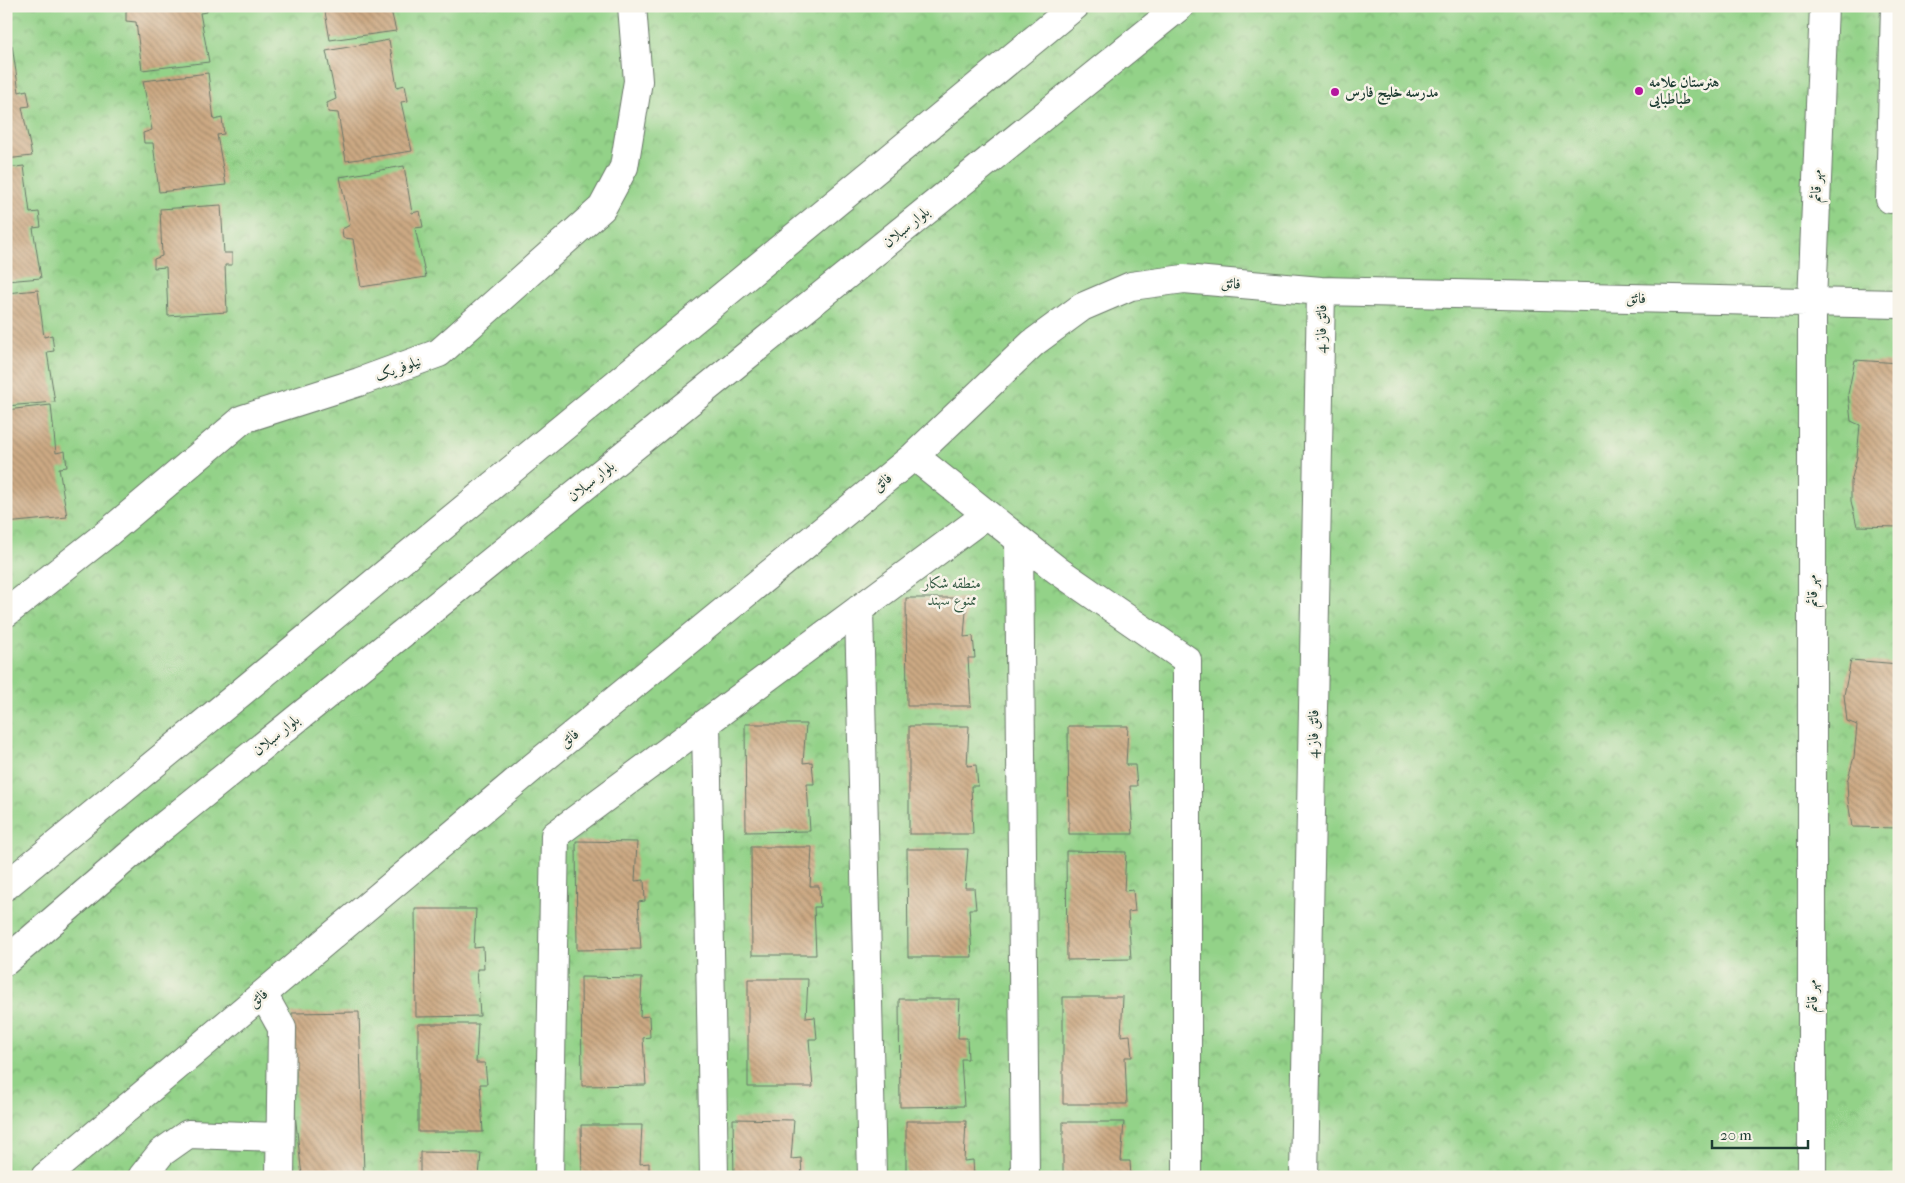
<svg xmlns="http://www.w3.org/2000/svg" width="1905" height="1183" font-family="'IM FELL French Canon',Amiri,serif">
  <defs>
    <pattern id="park-crowns" width="20" height="18" patternUnits="userSpaceOnUse" patternTransform="scale(1.25)"><rect width="20" height="18" fill="#93d288"/><path d="M2 6a3 3 0 1 1 6 0M12 15a3 3 0 1 1 6 0" fill="none" stroke="#77ac70"/></pattern>
    <pattern id="building-back-hatch" width="6" height="6" patternUnits="userSpaceOnUse" patternTransform="scale(1.25)"><rect width="6" height="6" fill="#cca983"/><path d="M-1 5l2 2M0 0l6 6M5-1l2 2" fill="none" stroke="#a58b6c"/></pattern>
  </defs>
  <rect width="100%" height="100%" fill="#f7f3e8"/>
  <filter id="ink" filterUnits="userSpaceOnUse"><feTurbulence type="fractalNoise" baseFrequency=".02" numOctaves="2"/><feDisplacementMap in="SourceGraphic" scale="10" xChannelSelector="R" yChannelSelector="G"/><feConvolveMatrix kernelMatrix="1 2 1 2 8 2 1 2 1" color-interpolation-filters="sRGB"/></filter>
  <filter id="wash" filterUnits="userSpaceOnUse"><feTurbulence type="fractalNoise" baseFrequency=".0096" numOctaves="4" result="noise"/><feDisplacementMap in="SourceGraphic" scale="20" xChannelSelector="R" yChannelSelector="G"/><feGaussianBlur stdDeviation="1.12" result="paint"/><feColorMatrix in="noise" values="0 0 0 0 0 0 0 0 0 0 0 0 0 0 0 0 0 1.4 0 .05"/><feComposite in="paint" operator="in"/></filter>
  <g filter="url(#wash)">
    <rect width="100%" height="100%" fill="#f2e3c8"/>
    <path fill="url(#park-crowns)" stroke="#59885e" d="M6,6h1893v1171h-1893z"/>
    <g id="blocks">
      <path fill="url(#building-back-hatch)" d="M134,6h72l1,6 -7,1 9,49 -67,8 -6,-48 -10,-1v-10z
        M324,6h66l6,25 -66,9z
        M389,40l8,47 8,-2 3,16 -7,1 11,49 -66,10 -8,-48 -10,-1 -1,-9 9,-4 -10,-48z
        M12,45l7,47 8,-2 3,16 -8,1 10,49 -26,3v-113z
        M208,73l6,47 8,-2 2,16 -7,1 9,50 -67,7 -6,-49h-9l-1,-10 9,-3 -9,-49z
        M24,166l6,47 9,-1 2,15 -8,1 8,50 -35,3v-113z
        M404,166l8,47 8,-2 3,16 -8,1 11,49 -65,10 -8,-48 -10,-1 -1,-9 8,-4 -10,-48z
        M221,205l3,48h8v12h-7l2,47 -59,4 -2,-49 -12,1v-9l8,-3 -2,-47z
        M38,290l6,47 8,-2 2,16 -7,1 8,50 -49,4v-113z
        M1855,360l44,3v164l-42,-1 -6,-25v-19l6,-25 3,-32 -9,-4 -3,-27z
        M51,405l5,48 9,-2 2,16 -8,1 8,49 -61,6v-113z
        M906,598h61l-3,39 9,-1 2,22h-7l3,48h-64z
        M1851,660l48,4v164l-47,-1 -4,-26 -1,-19 7,-25 3,-32 -10,-4 -3,-26z
        M745,724h61l-3,39 9,-1 2,22h-7l3,47 -64,1z
        M909,726h60l-2,40 9,-1 2,21h-7l2,48h-64z
        M1068,726h60l-2,39h9l2,21h-7l3,48h-64z
        M576,841l61,1 -2,39 9,-1 1,21 -7,1 3,47 -64,1z
        M751,847h61l-2,39h9l1,21h-6l2,48h-64z
        M907,849h61l-3,39h9l2,21h-7l3,48h-64z
        M1066,851l60,1 -2,39 9,-1 2,21 -7,1 3,47 -64,1z
        M415,909h61l-2,39 9,-1 1,22h-7l3,47 -64,1z
        M581,977l61,1 -2,39 9,-1 1,21 -7,1 3,47 -64,1z
        M748,979h60l-2,39 9,-1 2,22h-8l4,48h-65z
        M1063,997h60l-2,39 9,-1 2,22h-7l2,47h-64z
        M899,999h61l-2,39h9l1,21h-7l3,47 -64,1z
        M359,1012l5,161 -62,3 -7,-62 1,-43 -5,-21 1,-37z
        M418,1024h60l-2,39h9l2,21h-7l3,48h-65z
        M733,1119l61,1 -3,39 10,-1 1,19h-68z
        M906,1121h60l-2,40 9,-1 1,17h-68z
        M1063,1122h61l-3,39h9l1,16h-68z
        M581,1125h61l-2,39 9,-1v14h-67z
        M420,1152l61,1 -2,24h-59z"/>
    </g>
  </g>
  <g filter="url(#ink)">
    <use href="#blocks" fill-opacity="0" stroke="#697768" stroke-width="1"/>
    <g fill="none" stroke-linecap="round" stroke-linejoin="round">
      <g stroke="#697768" stroke-width="30">
        <path id="street" d="M1890,199l5,-193
          M914,456l143,114 130,90v517
          M1019,541l6,636
          M859,609l13,568
          M6,613l98,-77 139,-117 116,-37 80,-29 163,-145 22,-41 14,-86 -6,-75
          M706,724l8,453
          M263,994l19,34 -2,149
          M45,1177l487,-409 382,-312 119,-113 49,-36 49,-21 53,-7 137,12 578,13
          M142,1177l19,-24 27,-19 91,3
          M549,1177l6,-342 431,-320
          M1304,1177l17,-886
          M1812,1177v-874l12,-297"/>
      </g>
      <g stroke="#697768" stroke-width="30">
        <path id="secondary" d="M6,886l1069,-880
          M6,961l148,-127 1026,-828"/>
      </g>
      <use href="#street" stroke="#fff" stroke-width="28"/>
      <use href="#secondary" stroke="#fff" stroke-width="28"/>
    </g>
  </g>
  <g fill="#b5179e" stroke="#f7f3e8" stroke-width="2">
    <circle cx="1639" cy="91" r="5"/>
    <circle cx="1335" cy="92" r="5"/>
  </g>
  <g text-anchor="middle" stroke-width="5" stroke-linejoin="round" paint-order="stroke">
    <g font-size="15" font-weight="bold" fill="#1f3d34" stroke="#f7f3e8" text-anchor="start">
      <text x="1649" y="87">هنرستان علامه<tspan x="1649" dy="17">طباطبایی</tspan></text>
      <text x="1345" y="97">مدرسه خلیج فارس</text>
    </g>
    <g font-size="15" fill="#1f3d34" stroke="#f7f3e8">
      <text transform="translate(1816 186) rotate(-88)" y="5">مهر قائم</text>
      <text transform="translate(906 227) rotate(-39)" y="5">بلوار سبلان</text>
      <text transform="translate(1231 283) rotate(5)" y="5">فائق</text>
      <text transform="translate(1636 298) rotate(1)" y="5">فائق</text>
      <text transform="translate(1321 329) rotate(-89)" y="5">فائق فاز 4</text>
      <text transform="translate(398 368) rotate(-20)" y="5">نیلوفر یک</text>
      <text transform="translate(591 481) rotate(-39)" y="5">بلوار سبلان</text>
      <text transform="translate(882 482) rotate(-39)" y="5">فائق</text>
      <text transform="translate(1812 591) rotate(-90)" y="5">مهر قائم</text>
      <text transform="translate(1313 734) rotate(-89)" y="5">فائق فاز 4</text>
      <text transform="translate(276 735) rotate(-39)" y="5">بلوار سبلان</text>
      <text transform="translate(569 738) rotate(-39)" y="5">فائق</text>
      <text transform="translate(1812 996) rotate(-90)" y="5">مهر قائم</text>
      <text transform="translate(258 998) rotate(-40)" y="5">فائق</text>
    </g>
    <g font-size="15" fill="#365b45" stroke="#f7f3e8">
      <text x="952" y="588">منطقه شکار<tspan x="952" dy="17">ممنوع سهند</tspan></text>
    </g>
  </g>
  <rect width="1905" height="1183" fill="none" stroke="#f7f3e8" stroke-width="25"/>
  <path d="M1712 1140v8h96v-8" fill="none" stroke="#1f3d34" stroke-width="2.5"/>
  <text x="1720" y="1140" font-size="15" fill="#1f3d34" stroke="#f7f3e8" stroke-width="4" paint-order="stroke">20 m</text>
</svg>
